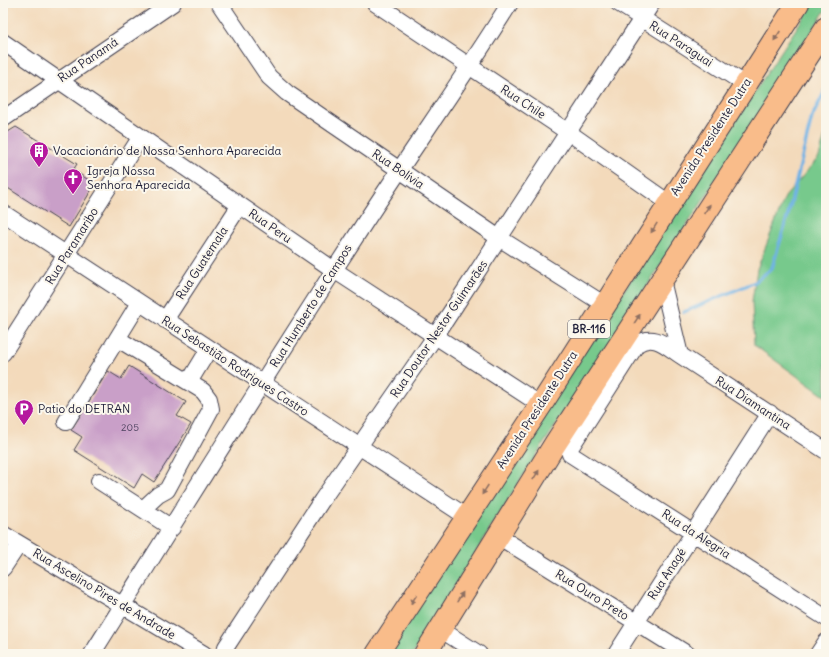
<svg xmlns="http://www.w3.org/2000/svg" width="829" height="657" font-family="Delius,sans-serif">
  <rect width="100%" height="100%" fill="#fbf7ec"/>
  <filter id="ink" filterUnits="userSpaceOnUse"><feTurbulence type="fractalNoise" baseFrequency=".025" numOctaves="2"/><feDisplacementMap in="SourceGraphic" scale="8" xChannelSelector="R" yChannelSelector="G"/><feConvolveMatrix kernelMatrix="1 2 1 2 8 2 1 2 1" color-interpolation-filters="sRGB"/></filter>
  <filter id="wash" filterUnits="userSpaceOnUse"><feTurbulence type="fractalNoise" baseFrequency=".012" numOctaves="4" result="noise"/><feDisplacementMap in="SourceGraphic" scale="16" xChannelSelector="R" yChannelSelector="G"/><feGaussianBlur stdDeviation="0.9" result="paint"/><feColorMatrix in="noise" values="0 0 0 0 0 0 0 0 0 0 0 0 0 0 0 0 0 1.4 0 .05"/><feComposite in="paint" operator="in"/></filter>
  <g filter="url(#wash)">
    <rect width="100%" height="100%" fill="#f3dabb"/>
    <path fill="#77c98c" stroke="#4c7664" d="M813,3h13v6l-78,123 -219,334 -116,188h-28z
      M826,132v265l-72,-52 -2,-44 5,-32 28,-72 34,-40z"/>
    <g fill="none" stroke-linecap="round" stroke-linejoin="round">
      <path stroke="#70b2e5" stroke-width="3.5" d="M684,312l71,-30 17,-14 16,-53 24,-98 14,-28"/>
    </g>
    <g id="blocks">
      <path fill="#c99fc8" d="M16,127l61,37 -4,6 22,14 -26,43 -66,-42v-50z
        M129,366l57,36 -9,14 14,8 -37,58 -12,-8 -8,14 -60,-38 8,-13 -11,-7 37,-59 13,8z"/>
    </g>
  </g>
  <g filter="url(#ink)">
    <use href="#blocks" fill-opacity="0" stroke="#413e4e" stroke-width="1"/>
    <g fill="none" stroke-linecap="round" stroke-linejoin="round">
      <g stroke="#413e4e" stroke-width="18">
        <path id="minor" d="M219,3l50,74 18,16 212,145 106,67
          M375,3l193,129 101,71
          M618,3l127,81
          M3,42l331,228 207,135
          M3,119l170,-116
          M3,213l464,304
          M662,280l18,75
          M165,320l75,-115
          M118,339l85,52 6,8 2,10 -44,81 -9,5 -14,13
          M3,353l137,-215
          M189,382l20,-33
          M66,422l73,-119
          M826,451l-146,-96c-15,-10 -26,-22 -43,-11l-68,106 1,4 256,164
          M99,481l73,47
          M3,534l201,120
          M498,536l189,118
          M3,568l16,-24
          M440,629l39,25
          M92,654c89,-142 177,-284 268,-424 49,-76 102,-150 150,-227
          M225,654l1,-7 96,-147 114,-165 216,-332
          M616,654l154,-241
          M818,654l8,-12"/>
      </g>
      <g stroke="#413e4e" stroke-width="24">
        <path id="highway" d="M377,654l164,-249 257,-402
          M425,654l130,-210 271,-416"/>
      </g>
      <use href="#minor" stroke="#fff" stroke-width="16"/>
      <use href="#highway" stroke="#f9bc8a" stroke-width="22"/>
    </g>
    <defs><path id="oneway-solid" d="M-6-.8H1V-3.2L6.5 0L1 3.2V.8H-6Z"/></defs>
    <g fill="#8e6f62">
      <use href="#oneway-solid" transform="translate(777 36) rotate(123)"/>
      <use href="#oneway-solid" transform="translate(707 209) rotate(-56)"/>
      <use href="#oneway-solid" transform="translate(654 228) rotate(122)"/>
      <use href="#oneway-solid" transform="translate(637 319) rotate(-57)"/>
      <use href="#oneway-solid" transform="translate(536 475) rotate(-58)"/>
      <use href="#oneway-solid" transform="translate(485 490) rotate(123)"/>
      <use href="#oneway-solid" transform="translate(460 597) rotate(-58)"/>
      <use href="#oneway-solid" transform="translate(414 599) rotate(123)"/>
    </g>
  </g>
  <defs>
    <g id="building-pin" transform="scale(1)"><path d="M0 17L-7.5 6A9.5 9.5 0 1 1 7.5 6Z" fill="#b5179e" stroke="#fbf7ec"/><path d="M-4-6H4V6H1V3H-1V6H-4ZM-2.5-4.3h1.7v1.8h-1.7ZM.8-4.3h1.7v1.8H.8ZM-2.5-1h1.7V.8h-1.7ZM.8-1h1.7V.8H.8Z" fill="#fff"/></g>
    <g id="church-pin" transform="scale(1)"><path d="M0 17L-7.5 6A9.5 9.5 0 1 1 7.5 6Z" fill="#b5179e" stroke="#fbf7ec"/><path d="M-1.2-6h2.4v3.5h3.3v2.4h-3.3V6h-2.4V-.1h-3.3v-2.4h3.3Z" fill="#fff"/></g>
    <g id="parking-pin" transform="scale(1)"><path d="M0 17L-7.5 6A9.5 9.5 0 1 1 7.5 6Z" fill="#b5179e" stroke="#fbf7ec"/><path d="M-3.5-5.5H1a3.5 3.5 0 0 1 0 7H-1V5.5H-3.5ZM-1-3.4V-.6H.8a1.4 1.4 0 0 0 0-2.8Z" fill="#fff"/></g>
  </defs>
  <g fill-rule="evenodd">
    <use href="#building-pin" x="39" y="151"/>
    <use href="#church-pin" x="73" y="178"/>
    <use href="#parking-pin" x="24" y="409"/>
  </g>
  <g text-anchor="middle" stroke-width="4" stroke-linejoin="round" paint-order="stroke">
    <g font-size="10" fill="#4c415e">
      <text x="130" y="431">205</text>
    </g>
    <rect fill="#fbf7ec" stroke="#636270" stroke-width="1" x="568" y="320" width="42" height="18" rx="3"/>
    <g font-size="11" font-weight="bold" fill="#22223b">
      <text x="589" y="333">BR-116</text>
    </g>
    <g font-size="12" fill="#22223b" stroke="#fbf7ec">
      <text transform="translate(681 44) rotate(33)" y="4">Rua Paraguai</text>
      <text transform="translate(88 60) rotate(-34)" y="4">Rua Panamá</text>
      <text transform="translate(523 102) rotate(33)" y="4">Rua Chile</text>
      <text transform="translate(711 137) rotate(-57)" y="4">Avenida Presidente Dutra</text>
      <text transform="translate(398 169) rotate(34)" y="4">Rua Bolívia</text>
      <text transform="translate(270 226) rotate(35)" y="4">Rua Peru</text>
      <text transform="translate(72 246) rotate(-58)" y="4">Rua Paramaribo</text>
      <text transform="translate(202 263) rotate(-57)" y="4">Rua Guatemala</text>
      <text transform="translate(311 306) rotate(-58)" y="4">Rua Humberto de Campos</text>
      <text transform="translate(439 329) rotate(-56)" y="4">Rua Doutor Nestor Guimarães</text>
      <text transform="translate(235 366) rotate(33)" y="4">Rua Sebastião Rodrigues Castro</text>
      <text transform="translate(753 403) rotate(33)" y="4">Rua Diamantina</text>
      <text transform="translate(537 410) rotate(-57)" y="4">Avenida Presidente Dutra</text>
      <text transform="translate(696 534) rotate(33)" y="4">Rua da Alegria</text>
      <text transform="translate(667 574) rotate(-57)" y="4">Rua Anagé</text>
      <text transform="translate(104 594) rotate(31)" y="4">Rua Ascelino Pires de Andrade</text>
      <text transform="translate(592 595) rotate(32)" y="4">Rua Ouro Preto</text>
    </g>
    <g font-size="12" fill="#22223b" stroke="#fbf7ec" text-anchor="start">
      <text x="53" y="155">Vocacionário de Nossa Senhora Aparecida</text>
      <text x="87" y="175">Igreja Nossa<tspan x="87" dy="14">Senhora Aparecida</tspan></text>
      <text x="38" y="413">Patio do DETRAN</text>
    </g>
  </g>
  <rect width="829" height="657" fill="none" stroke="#fbf7ec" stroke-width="16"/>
</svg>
